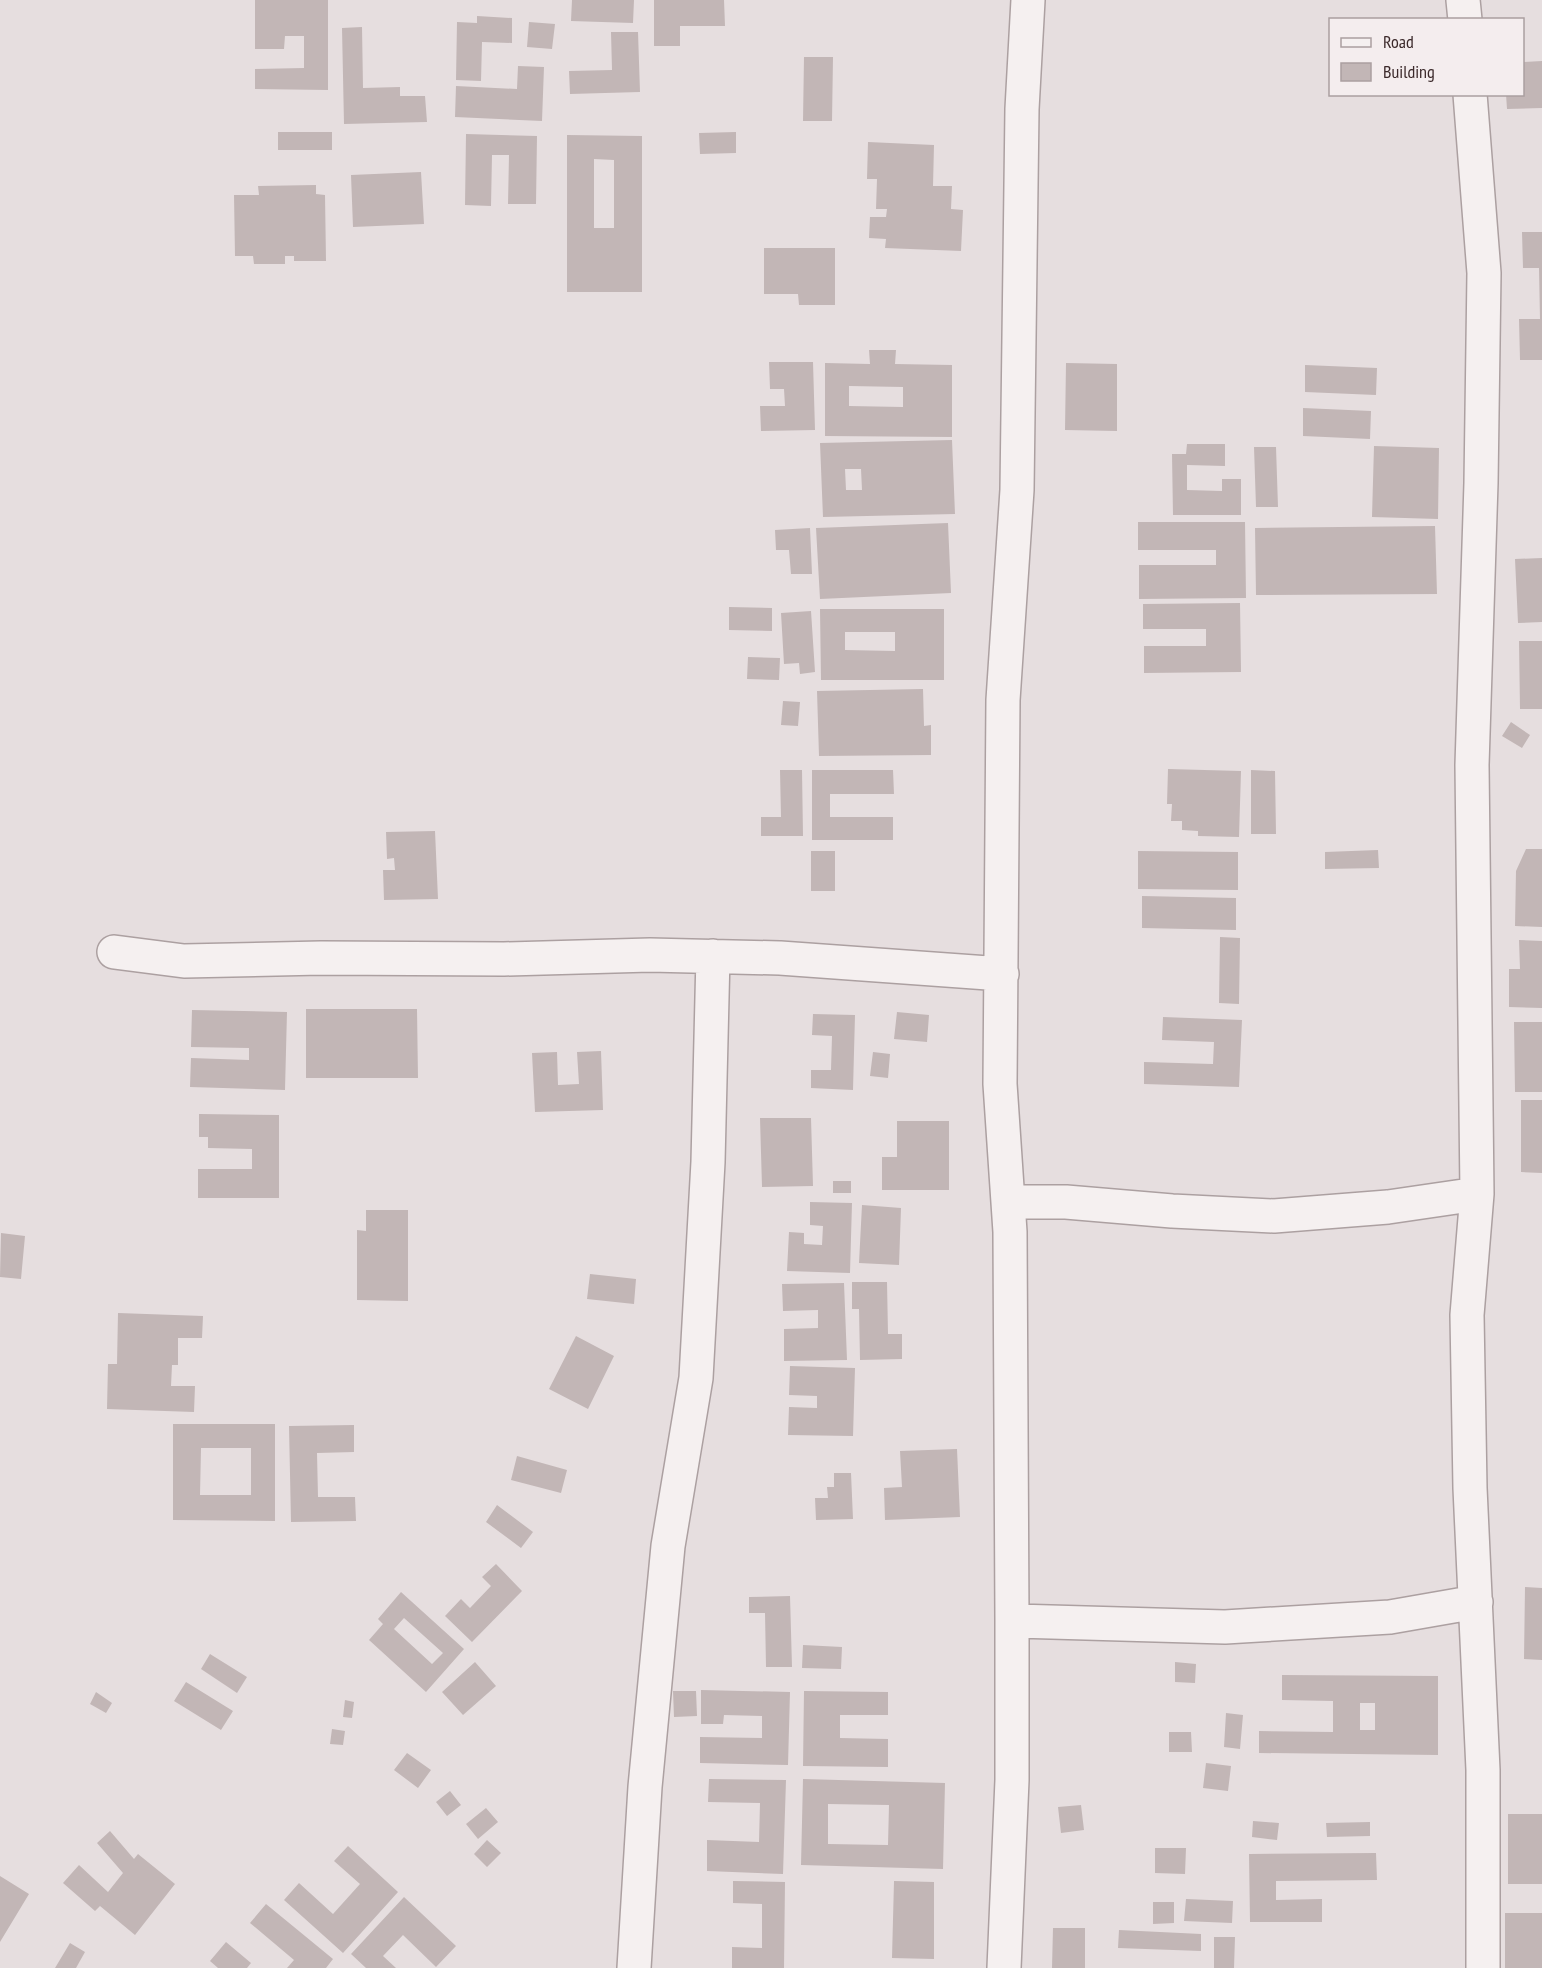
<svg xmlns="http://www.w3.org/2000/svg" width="1542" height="1968" font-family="'PT Sans Narrow',sans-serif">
  <rect width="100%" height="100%" fill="#e6dedf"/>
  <path fill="#c2b6b6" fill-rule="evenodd" d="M255,0h73v90l-73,-1v-20l49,-1v-32h-19l-1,13h-29z
    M572,0h62l-1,23 -62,-2z
    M654,0h70l1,26h-45v20h-26z
    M477,16l35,2v25l-30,-1 -1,39 -25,-1 1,-58 20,1z
    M529,22l26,2 -3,25 -25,-2z
    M362,27l1,61 37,-1v9h25l2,26 -83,2 -2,-96z
    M611,32h27l2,60 -70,2 -1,-23 43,-1z
    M804,57h29l-1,64h-29z
    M1542,61v47l-35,1 -1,-15h16v-32z
    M518,66l26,1 -2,54 -87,-4 1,-31 61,3z
    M278,132h54v18h-54z
    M736,132v21l-36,1 -1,-21z
    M466,134l71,2 -1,68h-28l1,-49h-17l-1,51 -26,-1z
    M567,135l75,1v156h-75zM594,159l20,1v68h-20z
    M868,142l66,3 -1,41h19l-1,23 12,1 -2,41 -76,-3 1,-9 -17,-1 1,-21h16l1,-8h-11l1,-30h-10z
    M421,172l3,52 -71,3 -2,-52z
    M316,185v9l9,1 1,66h-32v-5h-9v8h-31l-1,-8h-18l-1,-61h25l-1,-9z
    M1522,232h20v128h-22l-1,-41h21l-1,-51h-16z
    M764,248h71v57h-36l-1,-11h-34z
    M869,350h27l-1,14 57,1v72l-127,-1v-73l45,1zM849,386l54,1v20l-54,-1z
    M769,362h44l2,68 -54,1 -1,-25h25l-1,-17h-14z
    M1066,363l51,1v67l-52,-1z
    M1305,365l72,3 -1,27 -71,-3z
    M1303,408l68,3 -1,28 -67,-3z
    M952,440l3,74 -132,3 -3,-74zM845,469h16l1,21h-16z
    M1187,444h38v22l-38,-1v25l35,1v-12h19v36h-68l-1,-61h14z
    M1374,446l65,2 -1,71 -66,-2z
    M1254,447h22l2,60h-22z
    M1138,522h107l1,76 -107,1v-34h77v-15h-78z
    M948,523l3,70 -131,6 -4,-71z
    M1435,526l2,68 -181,1 -1,-67z
    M810,528l2,46h-21l-2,-24h-13l-1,-20z
    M1542,558v64l-24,1 -3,-64z
    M1240,603l1,69 -97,1v-27h62v-17h-63v-25z
    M729,607l43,1v23l-43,-1z
    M820,609h124v71h-123zM845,632h50v19l-50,-1z
    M811,611l4,61 -15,2 -1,-11 -15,1 -3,-51z
    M1519,641h23v68h-22z
    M748,657l32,1 -1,22 -32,-1z
    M923,689l1,37 7,-1v30l-112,1 -2,-65z
    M783,701l17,1 -2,24 -17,-1z
    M1511,722l19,13 -8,13 -20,-12z
    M1168,769l73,2 -2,66 -41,-1v-5l-16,-1v-9h-11l1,-17h-5z
    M780,770h22l1,66h-42v-19h20z
    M812,770h81l1,24h-64v23h63v23h-81z
    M1251,770l24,1 1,63h-25z
    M435,831l3,68 -54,1 -1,-30h12l-1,-12 -7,1 -1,-27z
    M1526,849h16v78l-27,-1 1,-55z
    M1378,850l1,18 -54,1v-17z
    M811,851h24v40h-24z
    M1138,851l100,1v38l-100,-1z
    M1142,896l94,2v32l-94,-2z
    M1220,937l20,1 -1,66 -20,-1z
    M1519,940l23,1v67l-33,-1v-38h11z
    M306,1009h111l1,69h-112z
    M192,1010l95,2 -2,78 -95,-3 1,-29 58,2v-12l-58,-1z
    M897,1012l32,3 -2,27 -33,-3z
    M813,1014l42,1 -2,75 -42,-2v-18h20l1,-34 -20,-1z
    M1163,1017l79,3 -3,67 -95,-3v-22l69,2 1,-22 -52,-2z
    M1514,1022h28v70h-27z
    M601,1051l2,59 -68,2 -3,-59 25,-1 1,33 21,-1 -2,-32z
    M873,1052l17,2 -2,24 -18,-2z
    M1521,1100h21v73l-21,-1z
    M199,1114l80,1v83h-81v-29h54v-20l-44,-1v-11h-9z
    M760,1118h51l2,68 -51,1z
    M897,1121h52v69h-67v-33h15z
    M833,1181h18v12h-18z
    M810,1202l42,1 -2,70 -63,-2 2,-39 15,1v11l18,1 1,-19 -13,-1z
    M862,1205l39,3 -2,57 -40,-2z
    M366,1210h42v91l-51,-1v-70l9,1z
    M1,1233l24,3 -4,43 -21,-2z
    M590,1274l46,5 -2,25 -47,-5z
    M852,1282h35l1,52h14v25l-42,1 -1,-51h-7z
    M844,1283l3,77 -63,1v-32l34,-1v-18l-35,1 -1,-27z
    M118,1313l85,3 -1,22h-24v27h-6l-1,21h24l-1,26 -87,-3 1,-45h9z
    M576,1336l38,20 -26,53 -39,-20z
    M790,1366l65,2 -2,68 -65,-1 1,-28 28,1v-12l-28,-1z
    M173,1424h102v97l-102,-1zM201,1448h50v47h-51z
    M354,1425v27l-37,1 1,44h37l1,24 -65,1 -2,-96z
    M957,1449l3,68 -75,3 -1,-32 18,-1 -2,-36z
    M517,1456l50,14 -6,23 -50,-13z
    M834,1473h17l2,46 -37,1 -1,-22h13l-1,-11h7z
    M497,1505l36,27 -12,16 -35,-26z
    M496,1564l26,27 -50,51 -27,-26 16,-17 9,9 21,-22 -9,-9z
    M1525,1587l17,1v72l-18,-1z
    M401,1592l63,57 -38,43 -57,-52 14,-16 -5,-5zM404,1618l39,35 -11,11 -38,-35z
    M790,1596l2,71h-26l-1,-54h-16v-16z
    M803,1645l39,2 -1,22 -39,-1z
    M210,1654l37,23 -10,16 -36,-24z
    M475,1662l21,24 -33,29 -21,-23z
    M1175,1662l21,2 -1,19 -20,-1z
    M1282,1675l156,1v79l-179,-2v-22l74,1v-31l-51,-1zM1360,1703h15v27h-15z
    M186,1682l47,29 -12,19 -47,-29z
    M701,1690l89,2 -2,73 -88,-2v-26l62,1v-22l-38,-1 -1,9h-22z
    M673,1691h23l1,25 -23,1z
    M804,1691l84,1v23h-48v23l48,1v28l-85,-1z
    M96,1692l16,11 -6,10 -16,-9z
    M345,1700l9,2 -2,16 -9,-1z
    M1226,1713l17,2 -3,34 -16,-2z
    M332,1729l13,2 -2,14 -13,-1z
    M1169,1732h22l1,20h-23z
    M407,1753l24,17 -13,18 -24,-18z
    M1206,1763l25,3 -3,25 -25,-3z
    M709,1779l77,1 -3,94 -76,-3v-31l52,2 1,-39 -52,-1z
    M803,1779l142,4 -2,86 -142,-4zM828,1804l61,1 -1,40 -60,-1z
    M450,1791l11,14 -14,11 -11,-14z
    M1081,1805l3,25 -23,3 -3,-26z
    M486,1808l12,14 -20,17 -12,-15z
    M1508,1814h34v70h-34z
    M1253,1821l26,2 -2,17 -25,-3z
    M1370,1822v14l-43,1 -1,-14z
    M110,1831l24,28 4,-5 37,30 -40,51 -35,-29 -5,5 -32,-28 16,-18 29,27 15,-19 -26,-30z
    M487,1840l14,13 -14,14 -13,-13z
    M348,1846l50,46 -55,61 -59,-53 15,-17 34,31 27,-30 -26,-23z
    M1155,1848h31l-1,26 -30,-1z
    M1376,1853l1,27 -101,1v19l46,-1v23h-72l-1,-68z
    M0,1876l29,18 -29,48z
    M733,1881l52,1 -1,86h-52v-21l30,1v-44l-29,-1z
    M894,1881l40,1v77l-42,-1z
    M404,1897l52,49 -20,21 -33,-32 -20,21 13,12h-30l-15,-14z
    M1186,1899l47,2 -1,22 -48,-2z
    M1153,1902h21v21l-21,1z
    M266,1904l67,55 -7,9h-39l7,-8 -44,-37z
    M1505,1913h37v55h-37z
    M1053,1928h32v40h-33z
    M1119,1930l82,4v17l-83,-3z
    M1214,1937h21l-1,31h-20z
    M226,1942l25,21 -4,5h-29l-8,-7z
    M70,1943l15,9 -9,16h-21z"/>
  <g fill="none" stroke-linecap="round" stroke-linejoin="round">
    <g stroke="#aca0a1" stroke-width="36">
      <path id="street" d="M1463,0l2,20
        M1470,94l14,179 -3,210 -9,282 5,429 -10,121 3,173 13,282v198
        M114,952l70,9 137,-3 183,1 146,-4 130,3 222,16
        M1008,1202h58l106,9 102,5 114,-9 89,-13
        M1012,1621l213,6 165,-10 86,-15
        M634,1968l11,-181 23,-241 28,-168 12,-216 5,-206
        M1004,1968l8,-188v-159l-2,-389 -10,-148 3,-384 14,-210 5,-381 6,-109"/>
    </g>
    <use href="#street" stroke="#f5f0f0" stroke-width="33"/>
  </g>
  <rect x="1329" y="18" width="195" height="78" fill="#f4edee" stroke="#aa9fa0" stroke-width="1.5"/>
  <rect x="1341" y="38" width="30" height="9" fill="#f5f0f0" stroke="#aa9fa0" stroke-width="1.5"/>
  <text x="1383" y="48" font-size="18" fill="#3b292a">Road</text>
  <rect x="1341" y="63" width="30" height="18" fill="#c2b6b6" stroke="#aa9fa0" stroke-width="1.5"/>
  <text x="1383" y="78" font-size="18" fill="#3b292a">Building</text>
</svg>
